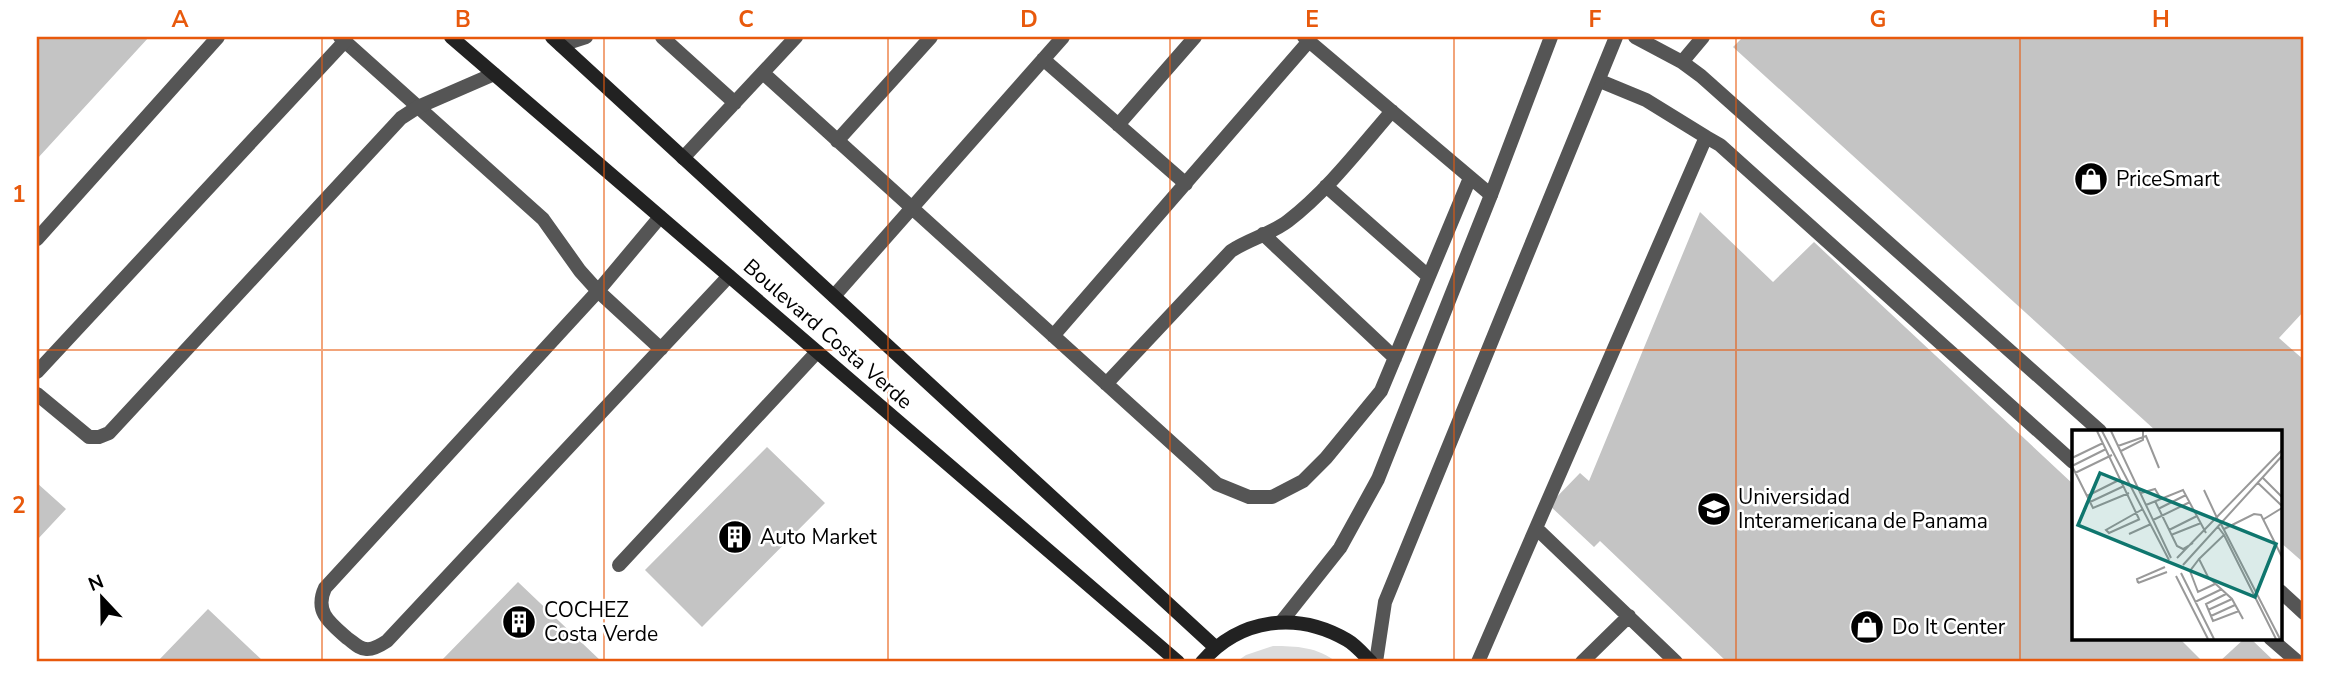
<svg xmlns="http://www.w3.org/2000/svg" width="2341" height="699" font-family="'Nunito Sans',sans-serif">
  <rect width="100%" height="100%" fill="#fff"/>
  <path fill="#dcdcdc" d="M1273,646c23,0 45,1 63,16h-100l10,-7z"/>
  <path fill="#c4c4c4" d="M37,37h112l-112,122z
    M1743,37h561v274l-25,27 25,22v203l-24,-21v-111h-124l-423,-384z
    M1700,212l73,70 41,-40 259,242v154h106l24,24h-476l-127,-121 -6,6 -45,-42 31,-32 9,8z
    M767,447l58,56 -123,124 -57,-57z
    M37,483l29,26 -29,31z
    M518,582l84,80h-162z
    M208,609l56,53h-107z
    M2245,638h5l25,24h-56z"/>
  <g fill="none" stroke-linecap="round" stroke-linejoin="round">
    <path stroke="#555" stroke-width="14" d="M340,37l203,182 37,52 18,20 63,58
      M662,37l73,66
      M1304,37l187,158
      M1635,37l47,25 19,14 399,355
      M561,45l25,-8
      M1043,59l143,125
      M1682,62l21,-25
      M763,73l454,411 32,13h23l31,-16 23,-23 55,-67 89,-213
      M1600,81l46,19 60,37 -170,391 140,134
      M1118,125l77,-88
      M1706,137l14,8 353,317
      M837,141l94,-104
      M683,158l113,-121
      M1326,186l102,90
      M660,217l-62,74 -273,297c-11,24 5,35 22,50 6,4 12,11 19,11 7,1 15,-4 21,-8l342,-365
      M1263,234l132,124
      M834,296l229,-259
      M1053,336l256,-295
      M1106,384l125,-133c18,-12 40,-17 57,-30 40,-31 71,-72 104,-110
      M619,565l198,-213
      M2280,591l24,22
      M2270,638l28,24
      M1478,662l58,-134
      M1582,662l47,-46"/>
    <path stroke="#555" stroke-width="14" d="M37,239l181,-202
      M37,372l308,-331
      M37,394l52,43h10l10,-4 292,-315 17,-11 76,-33
      M1282,621l58,-73 38,-69 113,-284 60,-158
      M1376,662l9,-60 231,-565"/>
    <path stroke="#222" stroke-width="14" d="M451,37l727,625
      M552,37l663,610
      M1202,662c38,-44 95,-51 145,-22 9,5 17,15 24,22"/>
  </g>
  <path fill="none" stroke="#e8590c" stroke-width="2" stroke-opacity="0.55" d="M322,37v625M604,37v625M888,37v625M1170,37v625M1454,37v625M1736,37v625M2020,37v625M37,350h2267"/>
  <defs>
    <g id="shop-disc" transform="scale(1.75)"><circle r="9.5" fill="#000" stroke="#fff"/><path d="M-5-2.5h2.3a2.7 3.5 0 0 1 5.4 0H5L5.5 6h-11ZM-1.5-2.5h3a1.5 2.3 0 0 0-3 0Z" fill="#fff"/></g>
    <g id="university-disc" transform="scale(1.75)"><circle r="9.5" fill="#000" stroke="#fff"/><path d="M0-5L7-2L0 1L-7-2ZM-4 1L0 2.5L4 1V4Q0 6-4 4Z" fill="#fff"/></g>
    <g id="building-disc" transform="scale(1.75)"><circle r="9.5" fill="#000" stroke="#fff"/><path d="M-4-6H4V6H1V3H-1V6H-4ZM-2.5-4.3h1.7v1.8h-1.7ZM.8-4.3h1.7v1.8H.8ZM-2.5-1h1.7V.8h-1.7ZM.8-1h1.7V.8H.8Z" fill="#fff"/></g>
  </defs>
  <g fill-rule="evenodd">
    <use href="#shop-disc" x="2091" y="179"/>
    <use href="#university-disc" x="1714" y="509"/>
    <use href="#building-disc" x="735" y="537"/>
    <use href="#building-disc" x="519" y="622"/>
    <use href="#shop-disc" x="1867" y="627"/>
  </g>
  <g text-anchor="middle" stroke-width="5" stroke-linejoin="round" paint-order="stroke">
    <g font-size="21" fill="#000" stroke="#fff" text-anchor="start">
      <text x="2116" y="186">PriceSmart</text>
      <text x="1738" y="504">Universidad<tspan x="1738" dy="24">Interamericana de Panama</tspan></text>
      <text x="760" y="544">Auto Market</text>
      <text x="544" y="617">COCHEZ<tspan x="544" dy="24">Costa Verde</tspan></text>
      <text x="1892" y="634">Do It Center</text>
    </g>
    <g font-size="21" fill="#000" stroke="#fff">
      <text transform="translate(828 334) rotate(41)" y="7">Boulevard Costa Verde</text>
    </g>
  </g>
  <g transform="translate(2072 430)">
    <rect width="210" height="210" fill="#fff"/>
    <path fill="none" stroke="#999" stroke-width="2" d="M25,1l42,88M30,1l67,129M39,1l60,127M46,16l28,-10 13,32M49,21l22,-11v-9M0,28l31,-15M0,36l21,42 36,-15M0,36l34,-17M3,43l37,-18M191,48l19,19M186,53l24,23M132,60l14,30M69,63l14,-4 6,10M15,66l34,-17M83,71l22,45 6,3 10,-6M18,72l34,-16M74,75l37,-15 23,43M86,79l28,-14M68,89l-31,14 -3,-3 37,-21M192,89l18,-11M81,90l37,-18M149,94l59,115M146,97l6,8 -25,24 9,18 24,22 11,20M152,99l30,-15 7,1 21,42M97,100l28,-14M57,104l22,-10M99,105l30,-12M152,105l52,104M105,128l105,-108M127,129l-9,12 8,21 17,-8M111,135l99,-109M109,143l33,66M104,146l32,63M66,153l-1,-4 28,-12M66,153l29,-11M154,164l-20,10 7,17 26,-10M123,172l27,-13M136,180l24,-11M139,186l24,-11"/>
    <path fill="#0f766e" fill-opacity="0.15" stroke="#0f766e" stroke-width="3.5" d="M28,43l176,71 -21,53 -177,-72z"/>
    <rect width="210" height="210" fill="none" stroke="#000" stroke-width="3.5"/>
  </g>
  <rect width="2341" height="699" fill="none" stroke="#ffffff" stroke-width="77"/>
  <g transform="translate(102 598) rotate(338)" stroke="#ffffff" stroke-width="5" paint-order="stroke">
  <path d="M0-5L12 26L0 18L-12 26Z" fill="#000000"/>
  <text y="-10" font-size="19" font-weight="bold" text-anchor="middle" fill="#000000">N</text>
  </g>
  <rect x="38" y="38" width="2264" height="622" fill="none" stroke="#e8590c" stroke-width="2.5"/>
  <g font-size="23" text-anchor="middle" font-weight="bold" fill="#e8590c">
    <text x="180" y="27">A</text>
    <text x="463" y="27">B</text>
    <text x="746" y="27">C</text>
    <text x="1029" y="27">D</text>
    <text x="1312" y="27">E</text>
    <text x="1595" y="27">F</text>
    <text x="1878" y="27">G</text>
    <text x="2161" y="27">H</text>
    <text x="19" y="202">1</text>
    <text x="19" y="513">2</text>
  </g>
</svg>
